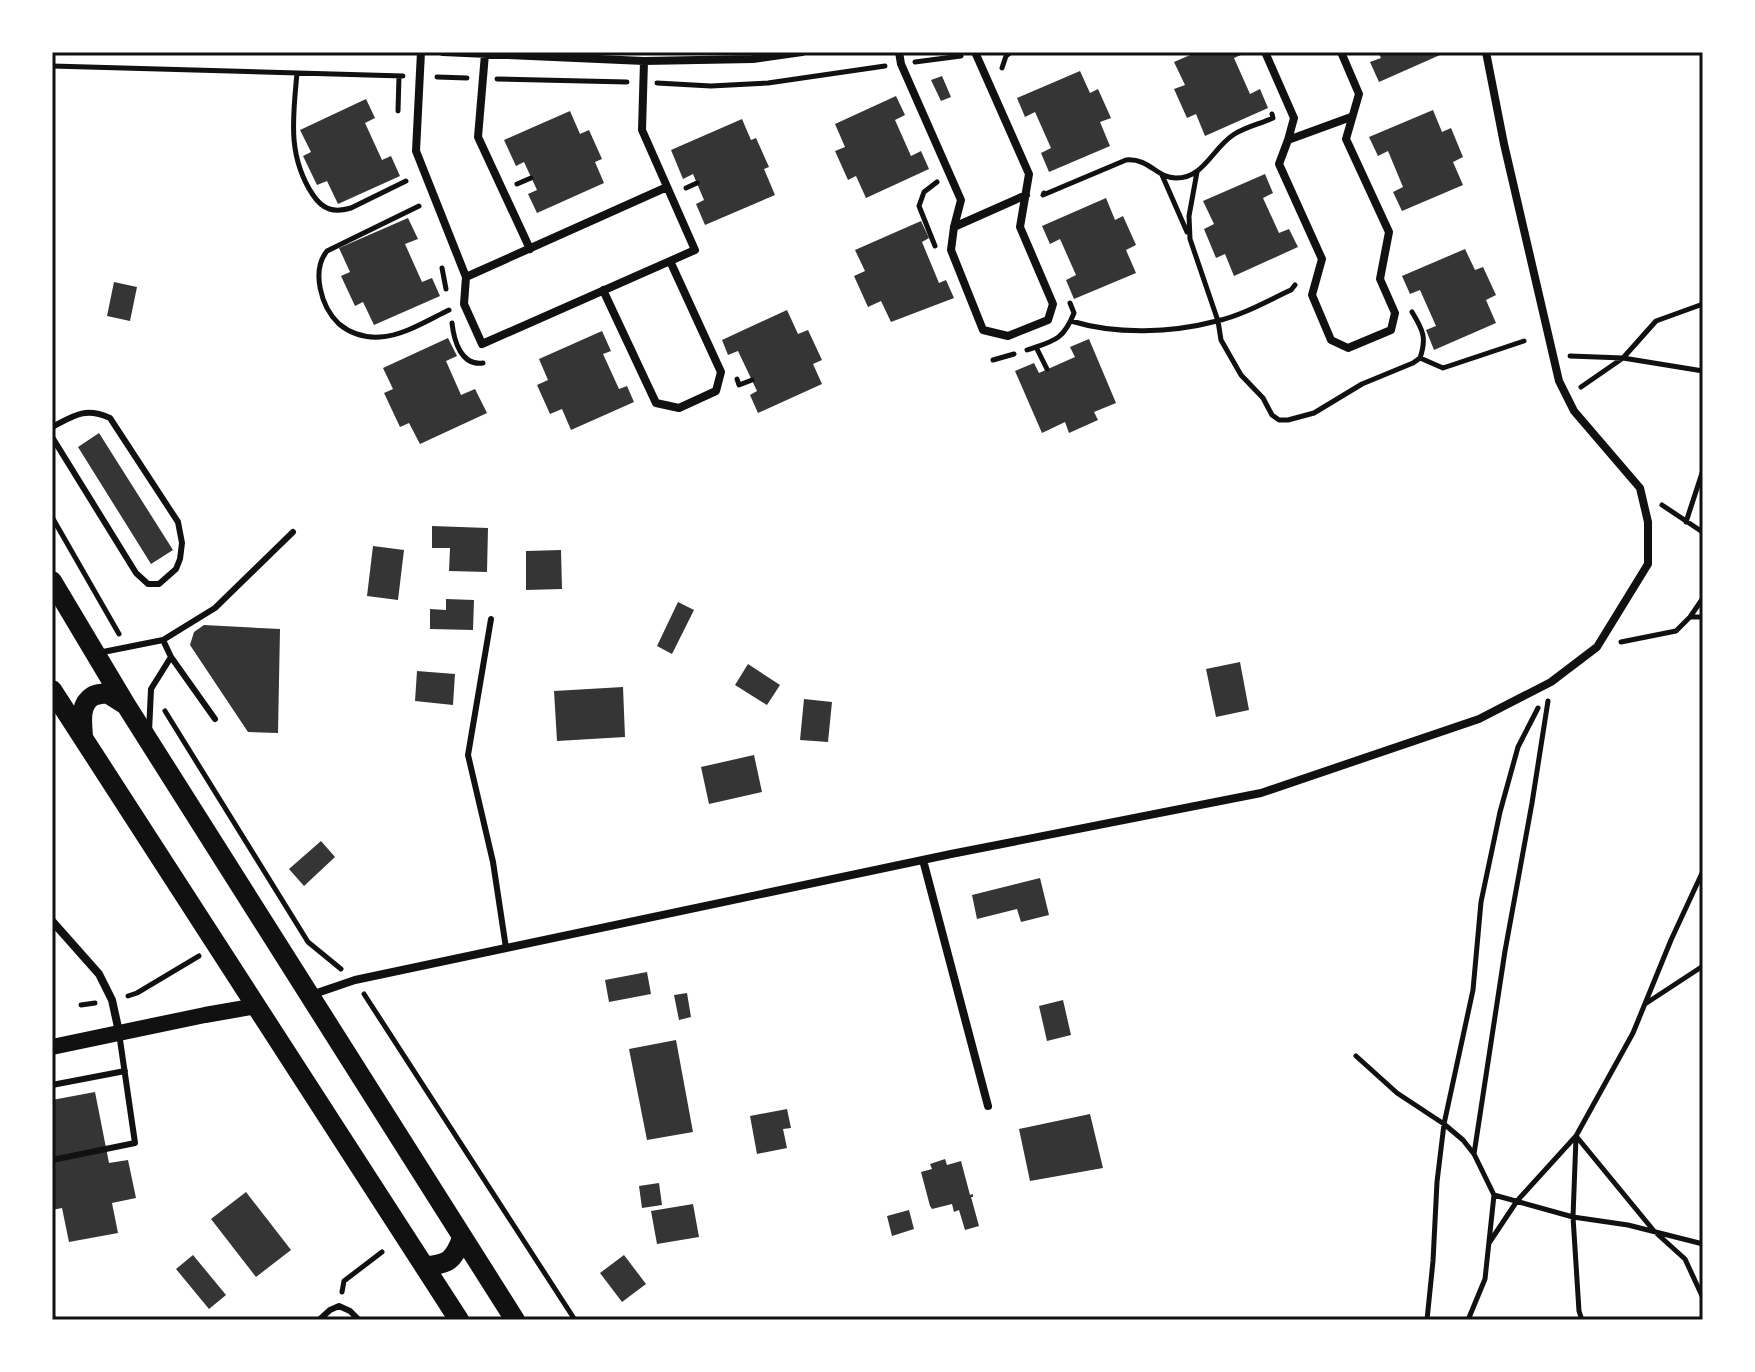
<svg xmlns="http://www.w3.org/2000/svg" width="1755" height="1372" font-family="Cabin,sans-serif">
  <rect width="100%" height="100%" fill="#fff"/>
  <path fill="#353535" d="M1197,52h51l-14,6 16,36 10,-5 8,19 -63,28 -9,-22 -9,4 -13,-29 11,-4 -11,-23z
    M1378,52h61l1,3 -61,27 -9,-20 11,-4z
    M1080,71l10,22 8,-4 13,29 -11,4 10,24 -61,26 -8,-19 10,-5 -16,-36 -10,5 -8,-19z
    M942,76l9,21 -10,4 -10,-21z
    M896,96l9,19 -10,5 16,36 10,-5 8,18 -63,29 -10,-22 -8,4 -13,-29 10,-4 -10,-23z
    M366,99l9,19 -10,5 17,37 9,-4 9,20 -62,28 -11,-23 -10,4 -14,-29 8,-4 -11,-22z
    M1433,110l9,22 9,-4 12,29 -10,5 10,23 -61,26 -9,-19 10,-5 -15,-36 -10,5 -9,-19z
    M570,111l10,23 9,-4 13,29 -7,3 9,21 -67,30 -9,-19 9,-4 -13,-28 -8,4 -12,-26z
    M742,119l9,21 5,-2 13,29 -5,2 11,26 -70,30 -9,-21 8,-4 -11,-26 -10,5 -12,-29z
    M1265,174l8,19 -10,5 16,35 10,-4 9,18 -64,29 -9,-22 -9,4 -12,-29 10,-5 -11,-23z
    M1106,198l9,22 8,-4 13,29 -10,5 10,23 -62,26 -8,-19 10,-5 -16,-36 -10,5 -8,-18z
    M408,218l10,21 -13,5 17,38 10,-4 8,18 -66,29 -11,-23 -8,4 -14,-30 9,-4 -11,-24z
    M921,221l8,17 -7,4 17,41 7,-3 8,18 -63,24 -10,-21 -13,6 -14,-31 11,-5 -10,-21z
    M1465,249l10,21 8,-3 13,28 -10,5 10,23 -62,27 -8,-20 10,-4 -16,-36 -10,4 -8,-18z
    M114,282l23,5 -7,34 -23,-5z
    M787,310l11,24 10,-4 14,30 -9,4 9,20 -64,29 -8,-18 7,-4 -19,-40 -10,4 -6,-15z
    M602,331l9,20 -8,3 16,35 8,-3 7,16 -63,28 -9,-21 -12,5 -13,-29 11,-5 -9,-21z
    M448,338l9,18 -11,5 15,34 14,-6 12,24 -67,31 -11,-21 -9,4 -16,-34 9,-4 -10,-21z
    M1089,339l27,64 -22,9 4,8 -29,13 -4,-11 -23,11 -27,-62 19,-8 5,10 36,-16 -5,-10z
    M99,433l74,117 -22,14 -73,-117z
    M432,526l56,2 -1,44 -38,-1 1,-23h-18z
    M373,546l31,4 -6,50 -31,-4z
    M561,550l1,39 -36,1v-39z
    M446,599l28,1 -1,30 -43,-1v-20l16,1z
    M678,602l16,8 -22,44 -15,-8z
    M204,625l76,4 -2,104 -30,-1 -58,-87 4,-13z
    M1240,662l9,48 -33,7 -10,-48z
    M748,664l32,21 -13,20 -32,-20z
    M417,671l38,3 -2,31 -38,-4z
    M623,687l2,50 -68,4 -3,-50z
    M804,699l28,3 -4,40 -28,-2z
    M754,755l8,37 -53,12 -8,-37z
    M321,841l14,16 -31,29 -15,-17z
    M1040,878l9,37 -28,7 -4,-13 -40,10 -5,-24z
    M647,972l4,22 -42,8 -4,-22z
    M687,993l4,24 -12,3 -5,-25z
    M1063,1000l8,35 -24,6 -8,-35z
    M676,1040l17,92 -46,8 -18,-91z
    M95,1092l14,71 19,-3 8,38 -24,5 6,30 -49,9 -7,-34 -10,2v-110z
    M787,1109l4,19 -8,1 4,19 -30,6 -7,-38z
    M1090,1114l13,54 -73,13 -11,-52z
    M945,1159l2,6 14,-4 9,34 3,-1v3h-2l8,29 -14,4 -6,-20 -5,2 -2,-8 -20,5 -2,-3 -9,-34 11,-3 -2,-5z
    M659,1183l3,22 -20,3 -3,-22z
    M246,1192l45,58 -35,27 -45,-58z
    M693,1204l6,33 -42,7 -6,-33z
    M909,1210l5,19 -22,7 -5,-20z
    M193,1255l33,40 -17,14 -33,-40z
    M624,1255l22,29 -24,18 -22,-29z"/>
  <g fill="none" stroke-linecap="round" stroke-linejoin="round">
    <path stroke="#111" stroke-width="5" d="M915,62l46,-6
      M52,66l351,10
      M1002,68l4,-12 5,-4
      M297,73c-4,44 -10,83 16,122 10,15 21,18 38,13l55,-27
      M437,77l30,1
      M497,79l130,3
      M657,83l54,3 57,-3 117,-17
      M398,111l1,-35
      M1197,172l-8,44 1,23 28,82 3,19 20,35 22,23 9,17 7,5h9l26,-7 48,-29 51,-21 7,-5c7,-20 3,-28 -8,-46
      M1162,175l25,57
      M517,184l14,-6
      M686,188l11,-5
      M1044,193l-1,2 83,-35c24,-2 30,18 50,18 28,0 36,-29 57,-43 12,-8 27,-11 40,-17l-1,-4
      M419,206l-92,45c-16,20 -6,56 12,73 11,9 26,14 41,13 23,-1 48,-17 69,-27
      M935,246l-16,-40 5,-14 13,-10
      M442,268l4,21
      M1071,321c46,14 100,12 146,0 26,-6 50,-20 74,-31l4,-5
      M452,323c2,18 9,43 31,40
      M1036,347l11,22
      M1027,350c26,-9 36,-9 47,-37l-4,-10
      M1570,356l53,2 80,13
      M1420,358l23,10 81,-27
      M993,360l21,-6
      M737,379l2,6 13,-5
      M1581,387l42,-29 33,-37 47,-17
      M1662,505l39,26 2,3
      M52,517l67,117
      M1686,522l17,-52
      M1691,617h12
      M1621,642l55,-11 14,-14 13,-19
      M165,711l143,231 33,27
      M364,994l211,326
      M128,996l9,-3 62,-37
      M1645,1004l58,-38
      M81,1005l14,-2
      M1356,1056l41,37 47,31 19,16 11,14 20,41 79,22 55,8 75,19
      M1576,1136l78,95 31,28 18,39
      M1576,1137l-3,80 6,94 3,9
      M1474,1154l31,-203 27,-148 16,-102
      M1489,1243l28,-42 59,-65 57,-103 38,-93 32,-69
      M342,1292l2,-11 38,-29
      M1427,1320l6,-59 4,-79 7,-58 29,-134 8,-88 19,-90 18,-65 20,-39
      M1468,1320l17,-41 9,-84"/>
    <path stroke="#111" stroke-width="6" d="M52,427c23,-12 33,-20 58,-9l68,104 4,21 -2,16 -4,10 -17,15h-11l-12,-11 -84,-136
      M491,619l-23,136 25,107 13,86
      M163,640l52,-32 78,-76
      M98,653l65,-13 8,17 44,62
      M149,732l2,-43 20,-32
      M52,1085l73,-14
      M52,1160l83,-17 -16,-110
      M52,1317l3,3
      M319,1320l11,-10 9,-4 11,5 9,9"/>
    <path stroke="#111" stroke-width="8" d="M421,52l-5,99 50,126 -2,27 18,40 213,-94 -53,-120 2,-69
      M443,52l201,9 109,-2 49,-7
      M899,52l2,12 60,136 -7,27 -3,23 32,80 25,6 40,-16 5,-16 -33,-77 9,-53 -54,-122
      M1265,52l29,66 -6,22 -9,24 43,95 -10,36 19,45 17,8 43,-18 4,-17 -15,-34 9,-47 -43,-93 13,-45 -18,-42
      M485,54l-7,83 52,112
      M1288,140l63,-23
      M954,227l72,-32
      M466,277l201,-90
      M603,290l53,113 23,5 37,-17 5,-19 -51,-111
      M923,860l65,246
      M52,921l47,53 13,26 7,32
      M311,995l44,-15 151,-32 445,-94 310,-61 218,-74 72,-37 46,-35 51,-83v-42l-8,-34 -66,-77 -15,-30 -55,-237 -18,-92"/>
    <path stroke="#111" stroke-width="16" d="M52,1047l153,-32 52,-9"/>
    <path stroke="#111" stroke-width="20" d="M52,581l74,124 389,615
      M52,690l407,630
      M83,736c-1,-13 -4,-32 10,-40 4,-2 9,-2 14,-3l19,12
      M424,1266c24,-1 30,-6 38,-28"/>
  </g>
  <rect width="1755" height="1372" fill="none" stroke="#ffffff" stroke-width="108"/>
  <rect x="54" y="54" width="1647" height="1264" fill="none" stroke="#111" stroke-width="3"/>
</svg>
